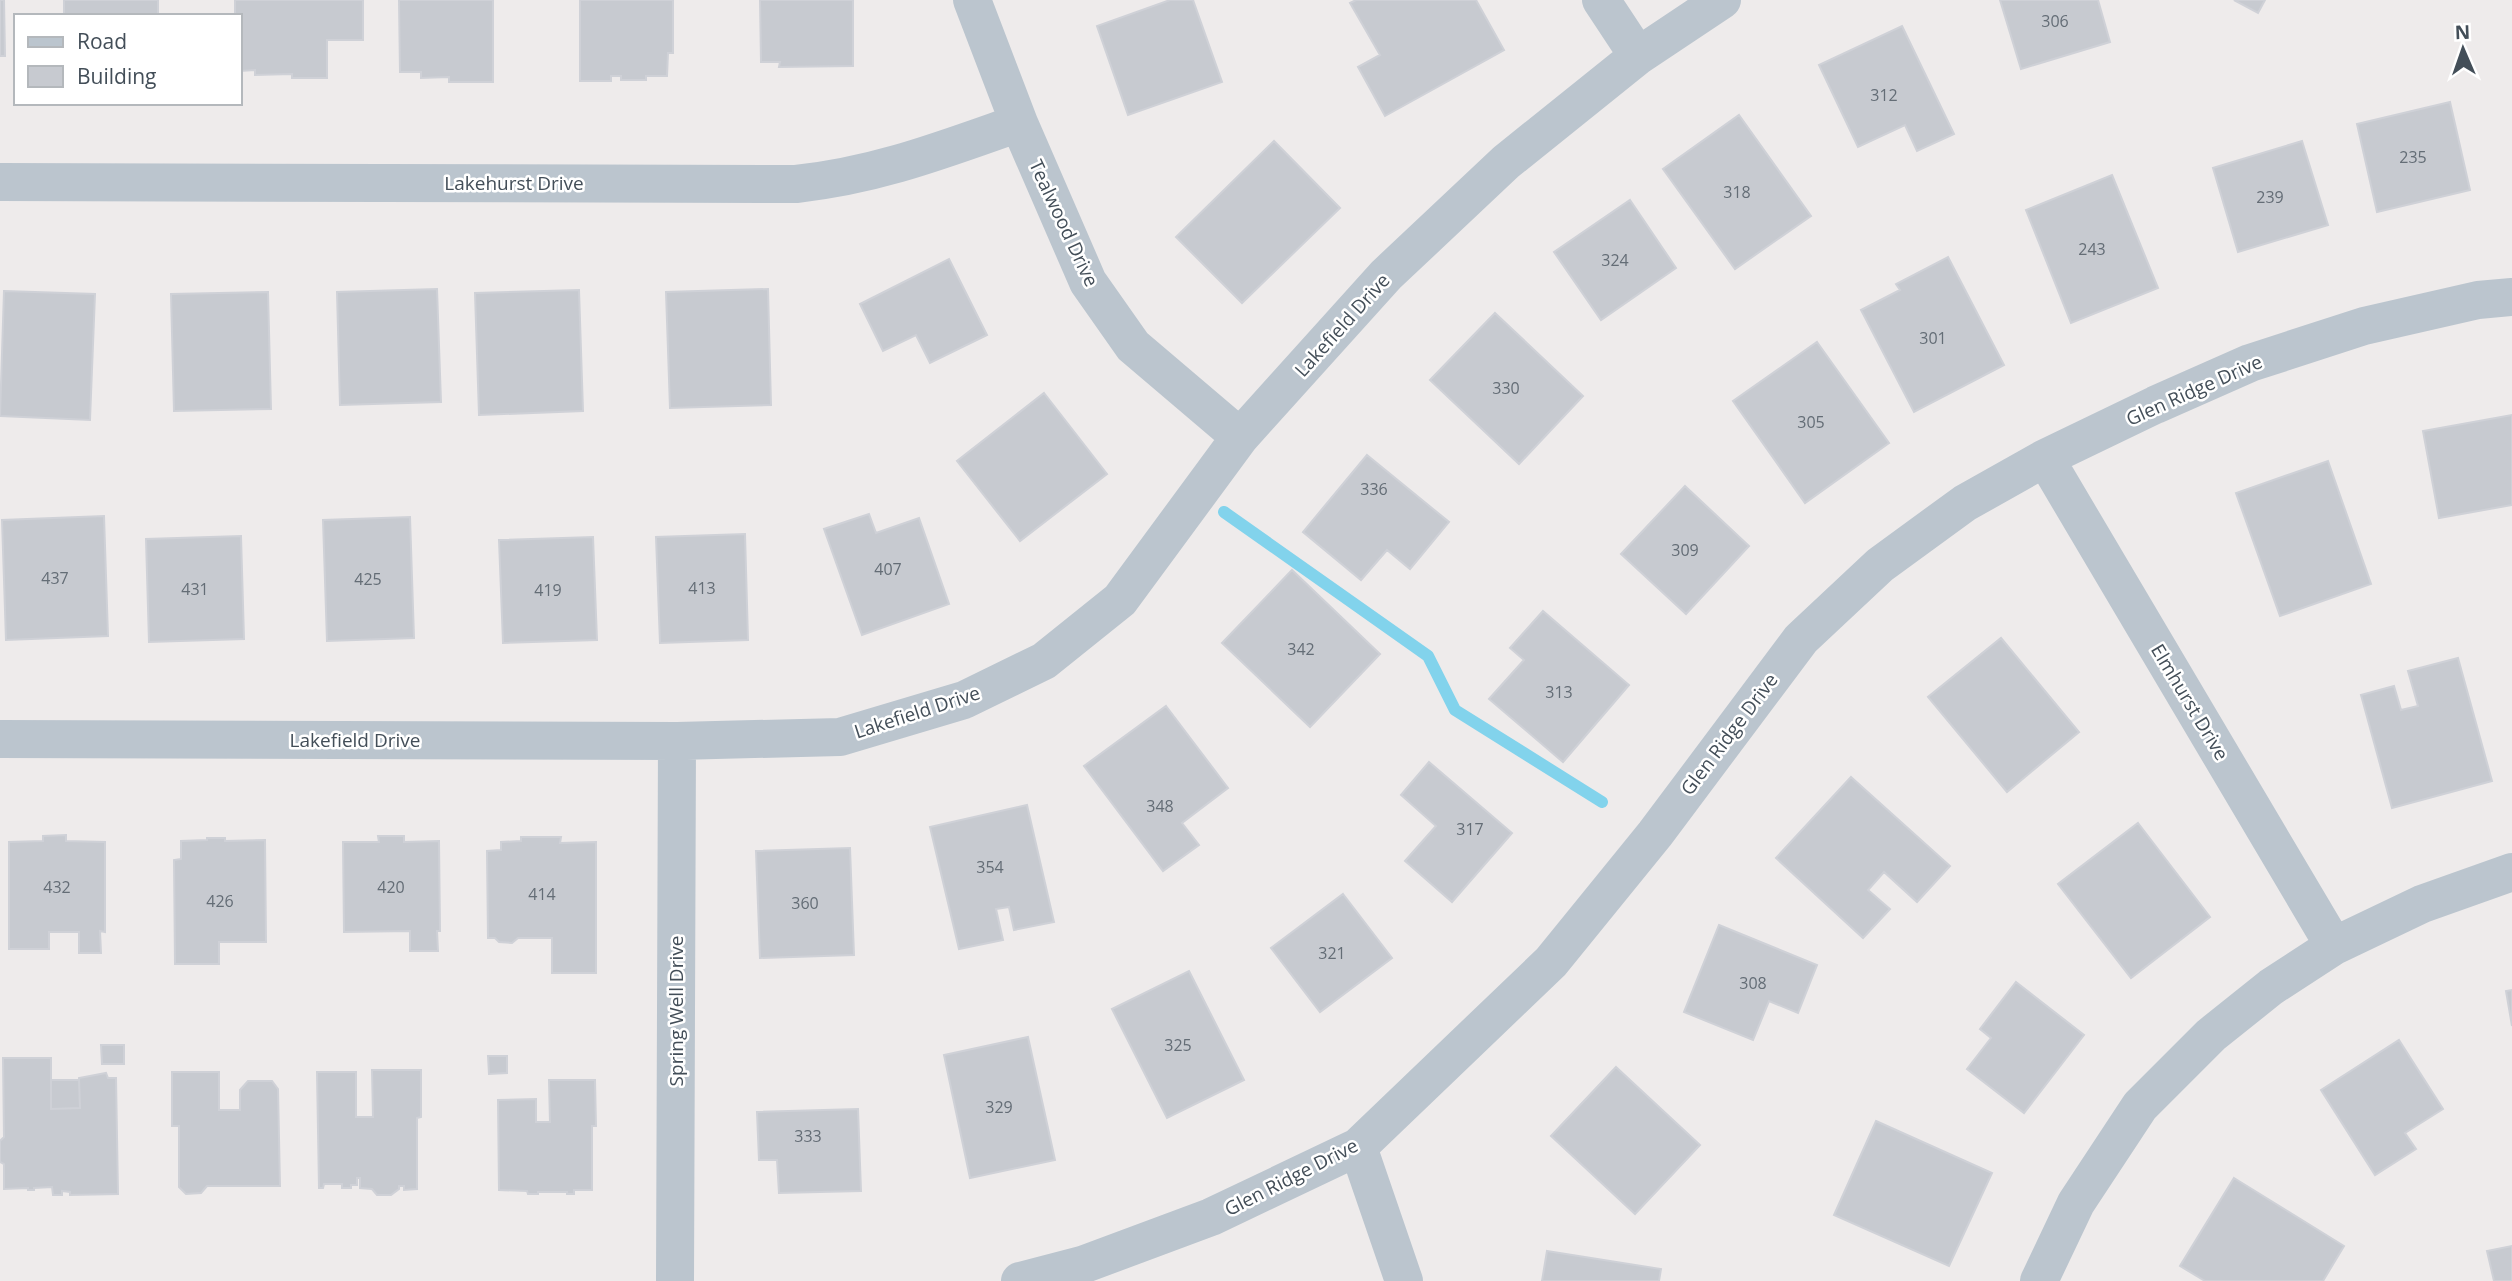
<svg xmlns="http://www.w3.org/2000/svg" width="2512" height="1281" font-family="'Open Sans',sans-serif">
  <rect width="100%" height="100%" fill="#eeebeb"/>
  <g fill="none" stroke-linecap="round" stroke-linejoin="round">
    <path stroke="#82d3ec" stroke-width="12" d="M1224,512l204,144 27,54 147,92"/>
  </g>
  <path fill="#c7cad0" stroke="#cfd1d7" stroke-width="2" d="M0,0h4l1,56h-5z
    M64,0h94v16h-94z
    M235,0h128v40h-36v38h-35v-4l-37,1v-5l-15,1v-55h-5z
    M399,0h94v82h-44v-5l-28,1v-6h-21z
    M580,0h93v53h-5l-1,23h-21v4h-25v-4h-10v5h-31z
    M760,0h93v66l-74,1 1,-5h-19z
    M1170,0h23l29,82 -94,33 -31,-89z
    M1356,0h120l28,50 -119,66 -27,-49 22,-12 -30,-52z
    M2000,0h98l12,42 -89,27z
    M2234,0h31l-7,13z
    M1902,26l52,108 -37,17 -12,-26 -47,22 -39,-82z
    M2450,102l20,88 -93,22 -20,-88z
    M1739,115l72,101 -76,53 -72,-100z
    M1274,141l66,67 -98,95 -66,-66z
    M2302,141l26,84 -90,27 -25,-84z
    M2112,175l46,113 -87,35 -45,-113z
    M1630,200l46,68 -75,52 -47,-68z
    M1948,257l56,108 -90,47 -53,-102 39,-20 -4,-6z
    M949,259l38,76 -57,28 -14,-28 -33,16 -23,-47z
    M437,289l4,113 -101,3 -3,-113z
    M768,289l3,116 -101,3 -4,-116z
    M579,290l4,121 -104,4 -4,-122z
    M4,291l91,3 -5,126 -90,-4z
    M268,292l3,117 -97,2 -3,-117z
    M1495,313l88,83 -64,68 -89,-84z
    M1817,342l72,101 -84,60 -72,-102z
    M1044,393l63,81 -87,67 -63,-80z
    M2512,415v90l-73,13 -16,-87z
    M1367,455l82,67 -39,47 -23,-19 -26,30 -58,-48z
    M2328,461l43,123 -91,32 -44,-123z
    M1685,486l64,60 -63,68 -65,-60z
    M869,514l7,19 43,-15 30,86 -87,31 -38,-106z
    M104,516l4,120 -102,4 -4,-120z
    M410,517l4,121 -87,3 -4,-121z
    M745,534l3,106 -88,3 -4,-106z
    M241,536l3,103 -95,3 -3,-103z
    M593,537l4,103 -94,3 -4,-103z
    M1292,570l88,84 -70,73 -88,-84z
    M1543,611l86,74 -66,77 -74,-63 35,-39 -14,-12z
    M2001,638l78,94 -72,60 -79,-95z
    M2458,658l34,123 -100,27 -31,-113 33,-9 7,24 17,-4 -10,-35z
    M1166,706l62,82 -46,35 17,22 -36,26 -79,-105z
    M1429,762l83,71 -60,69 -47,-41 31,-35 -35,-31z
    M1851,777l99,89 -33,36 -33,-30 -16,18 22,19 -27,29 -87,-80z
    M1027,805l27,117 -40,8 -5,-23 -13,2 7,31 -44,9 -29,-122z
    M2138,823l72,94 -79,61 -73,-94z
    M66,835v6l39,1v90l-5,-1 1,22h-22v-21h-30v17h-40v-107l34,-1v-5z
    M378,836h26v6l35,-1 1,90h-3l1,20h-28v-20l-66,1 -1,-90h36z
    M521,837h40l-1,6 36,-1v131h-44v-35h-34l-6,5 -13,-1 -4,-4h-7l-1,-87 14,-1v-8l20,-1z
    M207,838h18v3l40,-1 1,102h-47v22h-44l-1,-104 7,-1v-18l26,-1z
    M850,848l4,107 -94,3 -4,-107z
    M1343,894l49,64 -72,54 -49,-64z
    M1719,925l98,40 -19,48 -29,-12 -16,39 -69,-28z
    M1189,971l55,109 -77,38 -55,-109z
    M2016,982l68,53 -60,78 -57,-44 24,-31 -11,-9z
    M2512,990v36l-6,-35z
    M1028,1037l27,123 -85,18 -26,-123z
    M2399,1040l44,69 -38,24 11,16 -41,26 -54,-85z
    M101,1045h23v19h-22z
    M488,1056h19v17l-18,1z
    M3,1058h48v51l29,-1 -1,-30 27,-5 2,5h8l2,116 -48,1v-3l-8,-1v4h-9l-1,-8 -18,1v2h-6v-2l-24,1v-25l-4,-2v-21l4,-4z
    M1616,1067l84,78 -65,69 -84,-78z
    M372,1070h49v47l-4,1v71l-13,1v-4h-5v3l-8,6h-14l-5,-6 -12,-1v-10h-3v7h-6v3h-9v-4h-18l-1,4h-4l-2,-116h39v45h17z
    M172,1072h47v38h21v-20l8,-9h24l6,8 2,97h-73l-6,7 -15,1 -7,-7v-61h-7z
    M51,1080h28l1,28 -29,1z
    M549,1080h46l1,46h-4v64h-18v4h-7v-2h-29v2h-10l-1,-3 -28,-1 -1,-90 38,-1v23h14z
    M858,1109l3,82 -82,2 -2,-33h-18l-2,-48z
    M1876,1121l116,52 -43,93 -115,-51z
    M2234,1178l110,68 -21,35h-118l-25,-15z
    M2512,1246v35h-18l-7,-30z
    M1547,1251l114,18 -2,12h-117z"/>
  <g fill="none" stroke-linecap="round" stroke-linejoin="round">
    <path stroke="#bbc5ce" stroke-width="38" d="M972,0l47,123 69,159 45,64 107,91
      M1601,0l37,56
      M0,182l796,2c82,-9 146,-34 223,-61
      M2045,458l289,488
      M0,739l677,2 163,-4 124,-37 80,-39 76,-61 120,-163 146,-162 120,-113 132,-106 84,-56
      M1358,1147l46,134
      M675,1281l2,-540
      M1020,1281l62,-16 129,-48 147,-70 193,-185 104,-128 146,-195 79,-74 85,-62 80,-45 110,-53 95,-42 114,-37 114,-26 34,-3
      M2039,1281l37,-78 64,-97 71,-71 60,-48 63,-41 88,-42 90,-32"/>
  </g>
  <g text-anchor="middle" stroke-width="5" stroke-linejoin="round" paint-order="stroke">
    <g font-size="16" fill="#646d76">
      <text x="2055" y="27">306</text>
      <text x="1884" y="101">312</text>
      <text x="2413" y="163">235</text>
      <text x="1737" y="198">318</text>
      <text x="2270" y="203">239</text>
      <text x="2092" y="255">243</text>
      <text x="1615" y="266">324</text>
      <text x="1933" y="344">301</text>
      <text x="1506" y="394">330</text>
      <text x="1811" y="428">305</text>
      <text x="1374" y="495">336</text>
      <text x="1685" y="556">309</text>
      <text x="888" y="575">407</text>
      <text x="55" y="584">437</text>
      <text x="368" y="585">425</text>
      <text x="702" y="594">413</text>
      <text x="195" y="595">431</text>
      <text x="548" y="596">419</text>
      <text x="1301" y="655">342</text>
      <text x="1559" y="698">313</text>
      <text x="1160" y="812">348</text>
      <text x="1470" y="835">317</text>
      <text x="990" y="873">354</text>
      <text x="57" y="893">432</text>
      <text x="391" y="893">420</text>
      <text x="542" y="900">414</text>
      <text x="220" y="907">426</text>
      <text x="805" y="909">360</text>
      <text x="1332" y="959">321</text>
      <text x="1753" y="989">308</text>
      <text x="1178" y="1051">325</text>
      <text x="999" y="1113">329</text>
      <text x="808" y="1142">333</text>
    </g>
    <g font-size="19" fill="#434e58" stroke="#fff">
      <text x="514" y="190">Lakehurst Drive</text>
      <text transform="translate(1064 223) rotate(65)" y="7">Tealwood Drive</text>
      <text transform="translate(1342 325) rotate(-48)" y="7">Lakefield Drive</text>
      <text transform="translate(2194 390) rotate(-24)" y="7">Glen Ridge Drive</text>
      <text transform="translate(2190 702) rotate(59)" y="7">Elmhurst Drive</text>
      <text transform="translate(917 712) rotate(-18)" y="7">Lakefield Drive</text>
      <text transform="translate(1729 734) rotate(-53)" y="7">Glen Ridge Drive</text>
      <text x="355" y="747">Lakefield Drive</text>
      <text transform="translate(676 1011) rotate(-90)" y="7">Spring Well Drive</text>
      <text transform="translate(1291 1177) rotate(-27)" y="7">Glen Ridge Drive</text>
    </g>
  </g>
  <rect x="14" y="14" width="228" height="91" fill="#ffffff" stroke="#b4b8bc" stroke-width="2"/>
  <rect x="28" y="37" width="35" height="10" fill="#bbc5ce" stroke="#b4b8bc" stroke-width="2"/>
  <text x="77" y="49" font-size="21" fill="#434e58">Road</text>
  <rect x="28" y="66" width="35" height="21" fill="#c7cad0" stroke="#b4b8bc" stroke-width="2"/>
  <text x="77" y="84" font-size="21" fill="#434e58">Building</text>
  <g transform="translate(2463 49) rotate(358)" stroke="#ffffff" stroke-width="5" paint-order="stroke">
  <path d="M0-5L12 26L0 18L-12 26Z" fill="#434e58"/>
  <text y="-10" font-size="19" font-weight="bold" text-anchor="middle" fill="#434e58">N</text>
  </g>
</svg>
